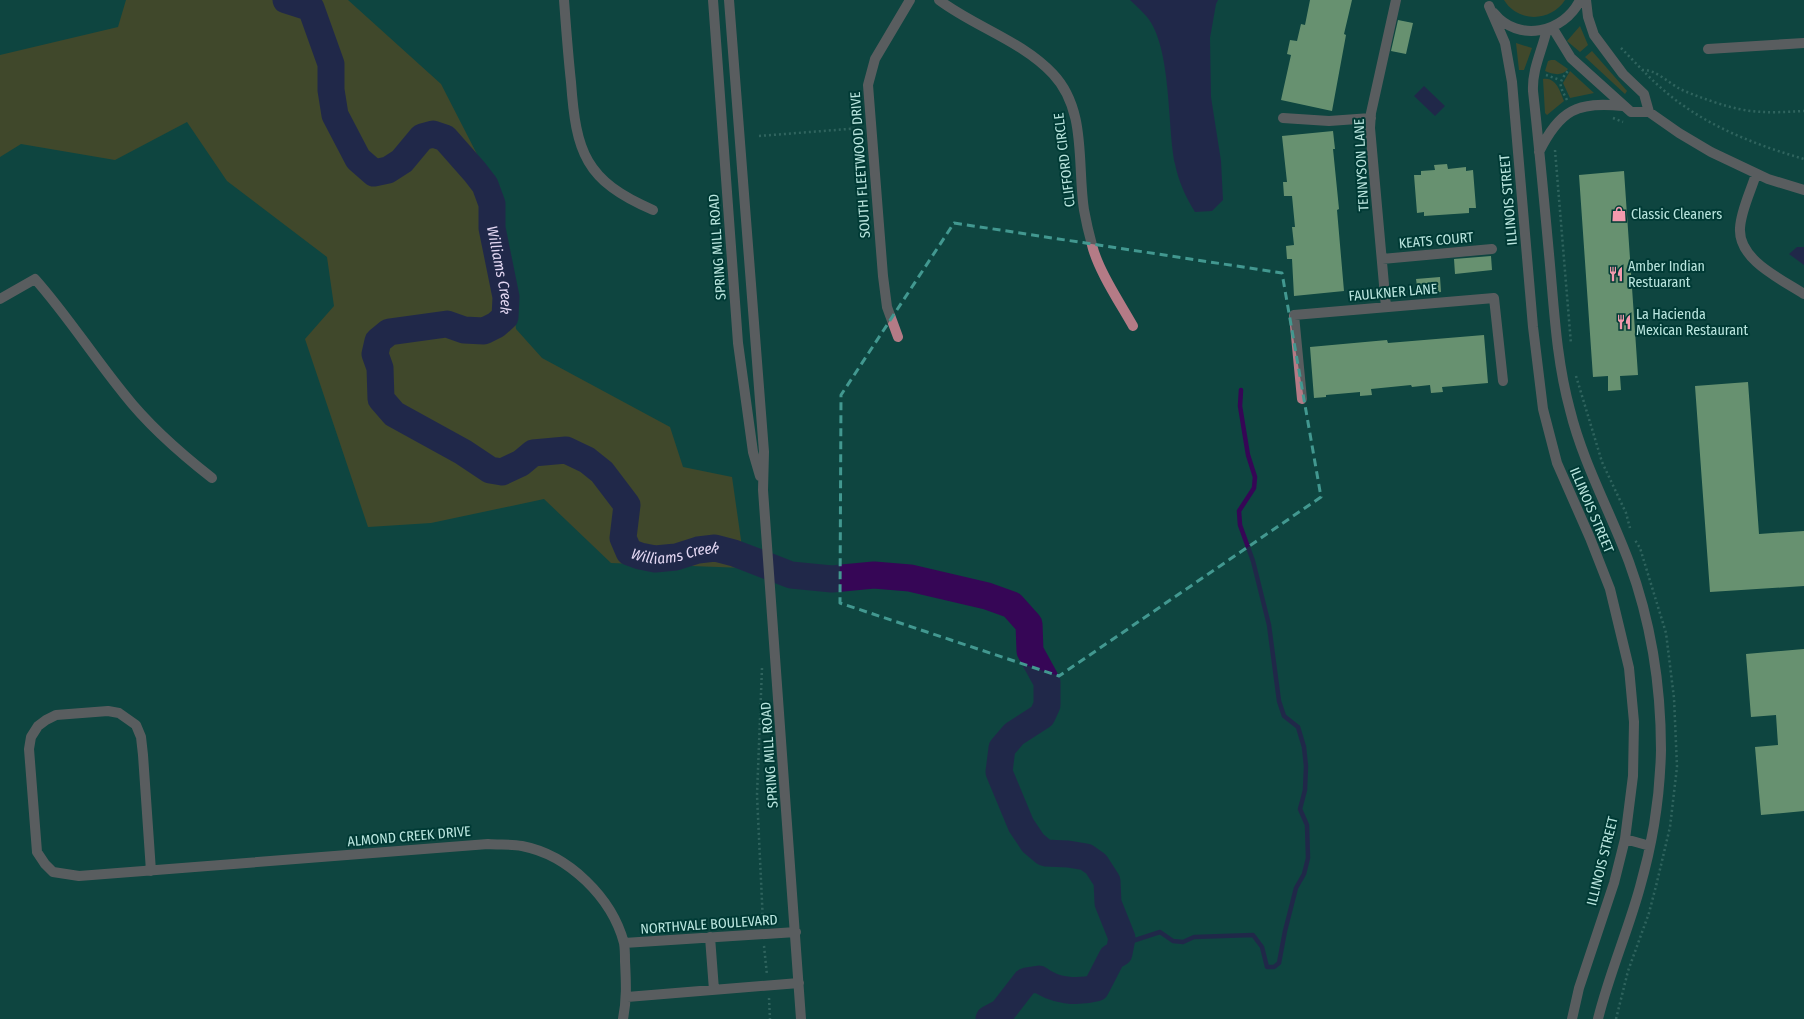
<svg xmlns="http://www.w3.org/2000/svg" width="1804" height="1019" font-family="'Fira Sans Condensed',sans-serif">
  <rect width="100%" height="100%" fill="#0e4540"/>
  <path fill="#7c4c12" d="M126,0h222l93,84 60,117 15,128 26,29 128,69 13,40 49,10 13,91 -134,-5 -67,-64 -113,24 -63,4 -63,-188 29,-33 -7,-49 -100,-76 -40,-59 -72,38 -94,-16 -21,13v-102l118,-28z
    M1504,0h61c-14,22 -47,23 -61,0z
    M1580,26l8,19 -8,7 -13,-11z
    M1516,43l16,5 -8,22h-5z
    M1592,51l35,40 -2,3 -40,-37z
    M1551,60h4l13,9c-7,8 -15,5 -23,2l3,-10z
    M1570,71l24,22 -24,5 -7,-15z
    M1543,79c13,-2 17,12 21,22l-17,14 -2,-2z"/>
  <path fill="#360656" d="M1130,0h88l-2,4 -6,34 1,59 10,64 2,39 -11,11 -17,1c-9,-14 -17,-32 -20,-48 -8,-39 -3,-116 -28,-147 -5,-6 -11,-11 -17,-17z
    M1424,86l21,20 -10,10 -21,-20z
    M1797,247h7v18l-15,-11z"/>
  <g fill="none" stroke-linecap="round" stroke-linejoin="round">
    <path stroke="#360656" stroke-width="4.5" d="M1120,945l40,-13 13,9 10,1 11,-5 59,-2 9,12 5,20h7l5,-4 6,-32 11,-43 8,-14 4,-16 -1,-33 -7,-16 5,-19 1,-24 -2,-19 -6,-20 -14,-11 -5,-15 -10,-76 -16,-64 -13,-36 -1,-14 15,-23 1,-11 -7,-22 -8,-49 1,-16"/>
    <path stroke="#360656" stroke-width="27" id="s1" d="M286,0l25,8 20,56v26l4,25 23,44 16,14 14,-3 14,-9 20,-24 11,-3 12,4 30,34 10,13 7,19v24l14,69 -1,20 -9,8 -12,6 -20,-1 -17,-6 -58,8 -11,9 -3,13 5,14 1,31 13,15 69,38 27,18 12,2 19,-9 12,-10 33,-3 21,10 15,12 25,33 -4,33 6,14 11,4 15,3 21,-2 22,-7 17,-2 19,5 57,22 41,4 42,-4 36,3 77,18 25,9 17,19 1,27 17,31v23l-5,11 -28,18 -12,14 -3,24 22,53 12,18 12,10 23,1 18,3 10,7 11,17 1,22 14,35 -3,15 -7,4 -16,31c-19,5 -42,3 -57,-9l-13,2 -24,31 -13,7"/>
  </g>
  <path fill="#d3eeab" d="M1310,0h42l-8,34 2,1 -14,76 -51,-11 10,-45 -4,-1 3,-14 7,1 4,-17 4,1z
    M1398,20l15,3 -7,31 -15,-3z
    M1333,131l2,18h-2l6,60 -2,1 7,81 -50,5 -2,-37h-5l-1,-13 8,-1 -2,-18h3l-3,-31h-8l-1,-14h4l-5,-46z
    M1447,164l1,5 18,-2v4l7,-1 3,38h-7v5l-45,3v-4l-7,1 -3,-38h7v-4l14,-1 -1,-5z
    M1624,171l14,204 -18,1 1,14 -13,1v-15l-15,1 -14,-202z
    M1491,256l1,14 -37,4 -1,-15z
    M1440,277l1,15 -23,2 -2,-15z
    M1484,335l4,48 -46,4 1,5 -12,1 -1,-8 -18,2 -1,-2 -40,4 1,6 -12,1v-4l-34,3v2l-12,1 -4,-51 77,-7 1,3z
    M1748,382l11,152 45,-3v55l-94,6 -15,-206z
    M1804,649v162l-43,4 -6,-68 23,-2 -2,-30 -25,2 -5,-63z"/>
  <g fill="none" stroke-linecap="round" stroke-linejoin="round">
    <path stroke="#588a84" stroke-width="2.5" stroke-dasharray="2 3" stroke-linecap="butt" d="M1621,48c15,15 29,31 46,45 39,33 89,52 137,66
      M1642,70c13,-1 27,13 38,19 11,5 22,9 34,13 35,12 54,11 90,9
      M1546,75l14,5
      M1567,100c-7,-14 -10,-16 1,-29
      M1613,118l10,4
      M759,136l102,-8
      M1555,150l16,194
      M1576,376l26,86 24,51 4,15
      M762,668l-5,127 6,128
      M764,946l3,29
      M769,998l1,21
      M1616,1019l12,-48 21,-58 8,-31 13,-55 7,-60 -3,-69 -8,-65 -26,-85 -5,-8"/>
    <path stroke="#b47b86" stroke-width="10" d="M564,0c2,27 4,55 7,82 5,70 14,99 82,128
      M713,0l25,343 15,109 7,24
      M729,0l35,452 -1,38 38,529
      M939,0c36,27 83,41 114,74 34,36 24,90 31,136 2,11 5,24 8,35 6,25 28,58 41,81
      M1586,0l2,17 6,18 29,39 21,20 5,18
      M1489,6l16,37 7,39 21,245 10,82 14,54 33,75 20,51 19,79 5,54 -1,54 -8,63 -11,44 -35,105 -7,31
      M1494,13c24,30 70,20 86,-13
      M1552,27l19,31 60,54h18l30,21 32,19 57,27 36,11
      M1547,29c-5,22 -15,40 -14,62 6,54 11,108 16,163 5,52 7,105 21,156 13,53 40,101 59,152 22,60 32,124 32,188 -1,46 -8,92 -21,137 -12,44 -31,87 -42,132
      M1708,49l96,-6
      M1283,118l46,3 42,-3
      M1539,152c21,-42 38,-51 84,-46
      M1756,174c-5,17 -15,36 -16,54 -2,32 41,51 64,66
      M1382,259l110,-10
      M0,299l35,-20c32,36 58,77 89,115 25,32 56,59 88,84
      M1386,307l-16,-179 1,-15 25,-113
      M898,337l-11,-30 -4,-31 -15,-191 7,-26 35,-59
      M1302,399l-8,-84 200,-17 9,83
      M1625,839l25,7
      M151,871l-8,-116 -2,-18 -5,-12 -17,-12 -11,-2 -52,4 -10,5 -8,6 -7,11 -2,12 8,103 8,12 8,8 26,4 409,-32c11,1 23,0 34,2 47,9 90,52 102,97 1,6 1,12 1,18 1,21 2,37 -2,58
      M710,937l4,53
      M624,943l172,-11
      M627,997l172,-14"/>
  </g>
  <path d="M0 0H1804V1019H0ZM954,223l328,50 39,224 -262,179 -219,-73 1,-208z" fill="#0e4540" fill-opacity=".55" fill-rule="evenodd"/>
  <path fill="none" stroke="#429890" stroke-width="3" stroke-dasharray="8 5" stroke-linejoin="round" d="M954,223l328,50 39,224 -262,179 -219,-73 1,-208z"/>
  <defs>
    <g id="shop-bare" transform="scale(1.2)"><path d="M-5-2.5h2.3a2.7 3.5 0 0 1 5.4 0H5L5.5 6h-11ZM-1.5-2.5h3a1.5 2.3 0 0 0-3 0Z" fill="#f29aad" stroke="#003a35" stroke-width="2.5" paint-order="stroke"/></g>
    <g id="restaurant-bare" transform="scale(1.2)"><path d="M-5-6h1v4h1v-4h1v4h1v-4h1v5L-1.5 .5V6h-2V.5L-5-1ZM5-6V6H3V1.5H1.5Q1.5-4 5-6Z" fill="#f29aad" stroke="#003a35" stroke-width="2.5" paint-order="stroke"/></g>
  </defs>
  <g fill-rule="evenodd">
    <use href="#shop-bare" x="1619" y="214"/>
    <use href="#restaurant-bare" x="1616" y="274"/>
    <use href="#restaurant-bare" x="1624" y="322"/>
  </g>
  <g text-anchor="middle" stroke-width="4" stroke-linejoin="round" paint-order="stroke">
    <g font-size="14" fill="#bae6df" stroke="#003a35">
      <text transform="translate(1064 160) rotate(-97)" y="5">CLIFFORD CIRCLE</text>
      <text transform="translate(860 165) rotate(-94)" y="5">SOUTH FLEETWOOD DRIVE</text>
      <text transform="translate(1361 165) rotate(-93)" y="5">TENNYSON LANE</text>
      <text transform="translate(1508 200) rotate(-95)" y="5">ILLINOIS STREET</text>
      <text transform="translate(1436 240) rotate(-5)" y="5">KEATS COURT</text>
      <text transform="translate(717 247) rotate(-94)" y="5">SPRING MILL ROAD</text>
      <text transform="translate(1393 292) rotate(-5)" y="5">FAULKNER LANE</text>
      <text transform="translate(1592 510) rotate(67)" y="5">ILLINOIS STREET</text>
      <text transform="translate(769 755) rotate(-94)" y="5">SPRING MILL ROAD</text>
      <text transform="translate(409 836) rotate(-5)" y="5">ALMOND CREEK DRIVE</text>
      <text transform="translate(1602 861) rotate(-76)" y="5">ILLINOIS STREET</text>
      <text transform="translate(709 924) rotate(-4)" y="5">NORTHVALE BOULEVARD</text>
    </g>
    <g font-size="14" fill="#bae6df" stroke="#003a35" text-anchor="start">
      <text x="1631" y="219">Classic Cleaners</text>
      <text x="1628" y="271">Amber Indian<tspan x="1628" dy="16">Restuarant</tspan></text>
      <text x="1636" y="319">La Hacienda<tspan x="1636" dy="16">Mexican Restaurant</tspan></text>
    </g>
    <g font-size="15" font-style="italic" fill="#e3d7f2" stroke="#003a35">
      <text dy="5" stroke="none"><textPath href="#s1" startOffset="443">Williams Creek</textPath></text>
      <text dy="5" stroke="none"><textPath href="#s1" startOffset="1079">Williams Creek</textPath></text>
    </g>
  </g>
</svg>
